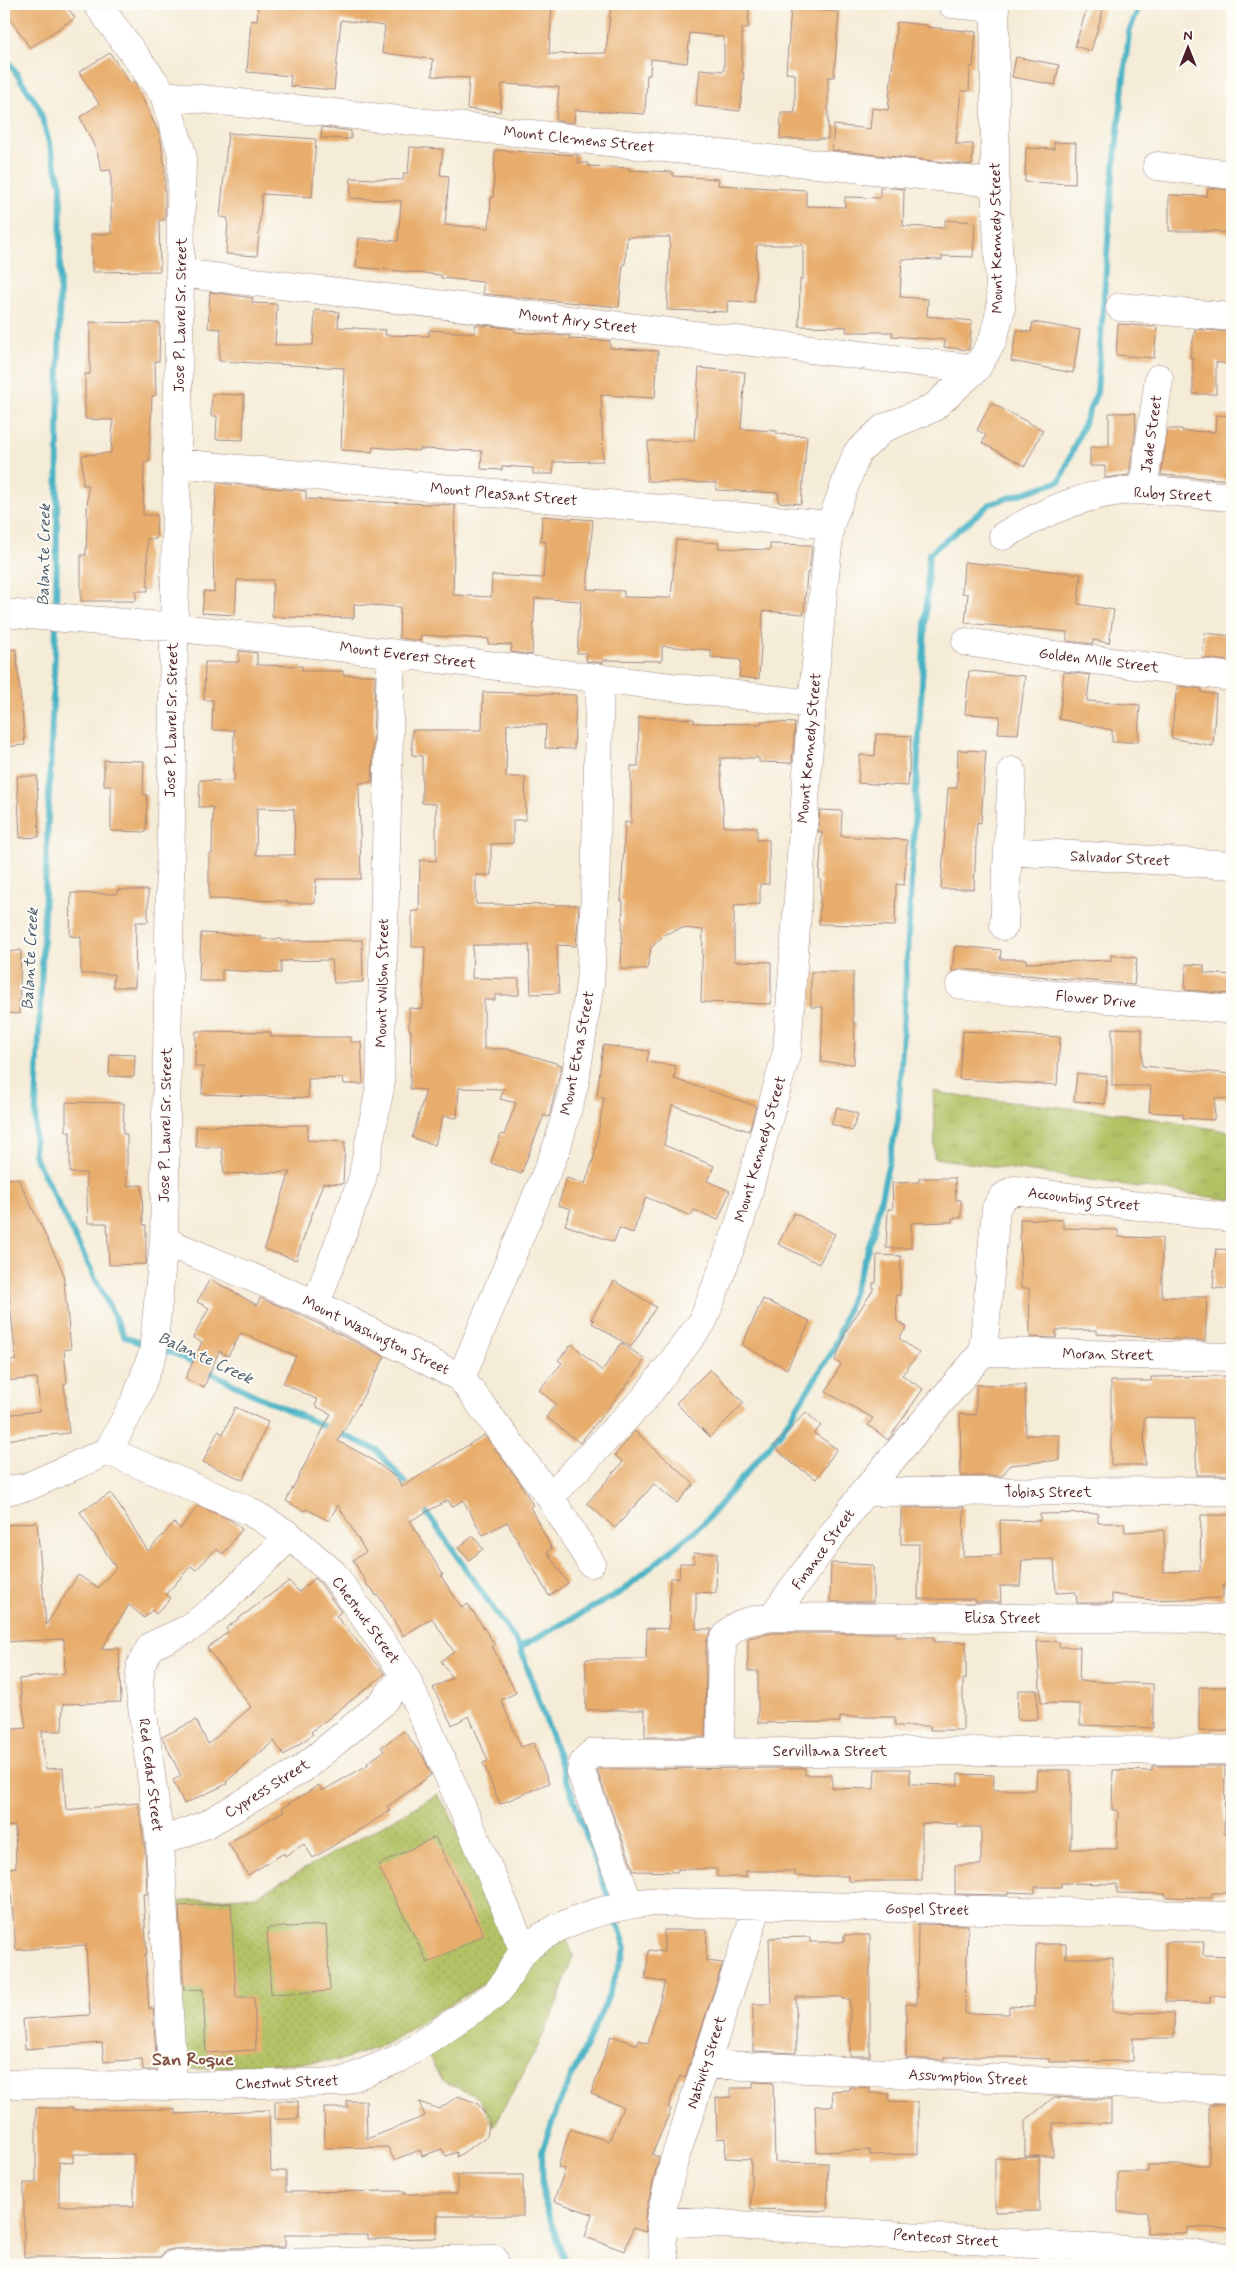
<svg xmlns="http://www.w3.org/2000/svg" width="1236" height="2269" font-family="Mynerve,sans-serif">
  <defs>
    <pattern id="grass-tufts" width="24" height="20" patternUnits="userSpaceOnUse" patternTransform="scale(1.25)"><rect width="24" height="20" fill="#b2c265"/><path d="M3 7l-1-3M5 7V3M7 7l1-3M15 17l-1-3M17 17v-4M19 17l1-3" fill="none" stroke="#9ba658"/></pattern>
    <pattern id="park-dots" width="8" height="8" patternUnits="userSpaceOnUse" patternTransform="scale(1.25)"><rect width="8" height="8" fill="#b2c265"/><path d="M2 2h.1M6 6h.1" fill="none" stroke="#9ba658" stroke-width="1.8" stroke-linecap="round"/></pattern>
  </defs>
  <rect width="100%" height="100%" fill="#fdfcf7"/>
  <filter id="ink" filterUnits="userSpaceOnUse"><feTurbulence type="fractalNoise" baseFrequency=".02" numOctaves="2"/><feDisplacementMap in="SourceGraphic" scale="10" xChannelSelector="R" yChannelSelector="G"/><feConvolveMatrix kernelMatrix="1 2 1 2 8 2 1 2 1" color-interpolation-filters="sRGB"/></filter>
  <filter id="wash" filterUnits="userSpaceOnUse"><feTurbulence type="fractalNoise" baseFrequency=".0096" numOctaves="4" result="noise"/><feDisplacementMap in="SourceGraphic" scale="20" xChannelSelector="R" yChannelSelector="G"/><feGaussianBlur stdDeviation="1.12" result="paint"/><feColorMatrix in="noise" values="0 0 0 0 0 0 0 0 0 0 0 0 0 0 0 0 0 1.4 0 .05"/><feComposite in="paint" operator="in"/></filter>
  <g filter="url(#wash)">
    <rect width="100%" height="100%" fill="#f5ecd7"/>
    <path fill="url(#grass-tufts)" stroke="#7e7048" d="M933,1091l30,6 156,16 113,19v68l-298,-42 1,-27z
      M566,1937l7,18 -17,52 -19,41 -43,78 -15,-28 -38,-18 -16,-32 103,-93z"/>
    <path fill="url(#park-dots)" stroke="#7e7048" d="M438,1794l80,146 -20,35 -114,70 -43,15 -159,10 -9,-168 83,-6z"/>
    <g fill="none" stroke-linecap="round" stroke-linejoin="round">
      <path stroke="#47b2c4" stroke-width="6" d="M4,55l35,52 22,78 -5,427
        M56,625l-22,530 90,181 23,10
        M159,1349l19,6 72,38 127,57 33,39
        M422,1506l98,141 90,255
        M520,1647l101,-55 82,-68 78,-92 53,-83 39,-116 25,-112 31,-567 61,-50 70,-23 37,-89 15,-206 17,-154 11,-28
        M566,2265l-23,-67 -1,-47 16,-45 47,-101 21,-58 -12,-33"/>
    </g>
    <g id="blocks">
      <path fill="#e8ad6c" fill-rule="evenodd" d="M4,4h61l10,14 -45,30 -26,-38z
        M258,4h294l-3,50 57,-1 5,-49h138l-1,24h-6v45h2l-4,38 -44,-5 4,-37 24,2v-34l-34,-4 -3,30 -36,-4 -1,16h-3l-2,39 -70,-4 -1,13 -18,-2 3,-34 -57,-3 -2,28 -33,-3 2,-31 -37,-2 1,-17 -51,-6 3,-27 -44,-6 -7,70 -44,-4 1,-10 -44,-4 4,-52 6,1z
        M1088,4h17l-14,47 -16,-5z
        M791,8l48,4 -5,65h-6v62h-48l1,-26h14v-39l-9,-1z
        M897,22l30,3v2l49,5 -3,35h-3l-1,24h-8l-5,53h17l-1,21 -140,-15 2,-25 36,4 2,-21 16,2z
        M110,53l20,30 4,-2 26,54 5,33v52h-6l1,51 -68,1 -1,-38h20v-64l-9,1 -5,-19 -17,-35 19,-13 -20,-32z
        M1016,57l43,8 -4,20 -43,-8z
        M322,127l29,4v8l-30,-1z
        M228,133l88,6 -4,58 -50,-3 -5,62 -31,-2 2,-36 -8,-1z
        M1054,142l22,1 -1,41 -50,-2 1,-34 28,1z
        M410,147l33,2 -3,26 9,1 -4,49 44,3 2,-31 2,1 2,-48 83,5v8h10v3l42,2 -1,2 44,2v4l46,3 -1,6 88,5v16l39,1v-10l35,1v-11l24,2 -1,37 42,2v-8l30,2 -2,35 -31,-1v4l-40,-1 -2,38 28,2 -1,17 45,5 -3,29 -25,-3 1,-7 -53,-4 1,-4h-47l1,-5 -48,-1 1,-47h3v-34h-46l-3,57 -26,-1 -1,11 -60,-2 3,-73h-43l-2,27h-2l-4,43 -136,-13v-12l-42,-4v-3l-85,-8 3,-29 39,3 3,-40 -51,-3 1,-20 52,2 1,-7h4z
        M1208,188l24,2v25l-3,19 -13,-3h-47v-36l38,1z
        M210,292l43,6 -1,5 25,1 -2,41h38l2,-35 24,2 -1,15 48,3 -1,5 44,1v-6l46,3v-8h8l32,4v3l55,4v3l40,2v7l48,3 -3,47 -54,-3 2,66 -50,1v12h-20v-6l-31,-2v4l-21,-1 1,-18 -63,-2v2l-46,-4 -1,5 -31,-2 3,-82 -125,-7 2,-32 -13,-1z
        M90,322l70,1 -1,38h-4l1,34 -4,1 -3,66h-5l-1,53h14l-1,24h-9l1,52h-12v10h-55v-46h5l2,-70h-5l-1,-30 29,-2 2,-33 -28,-1v-45h5z
        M1033,322l47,8 -7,43 -62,-12 6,-31 14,2z
        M1118,324l39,3 -3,31 -38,-3z
        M1195,329l37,3v33l-16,-3v32h-23v-36h-3z
        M699,368l46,4 -4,57 36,2v3l30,2 -6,68 -23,-2 1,-9 -63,-3v-7l-69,-2 1,-40h46z
        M212,394l32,1 -1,45 -27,-1 1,-23h-6z
        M991,403l52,27 -18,36 -43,-23 4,-8 -9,-5z
        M1109,413h26l1,14 -7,48 -24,3v-12h-15v-19h19z
        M1216,415l16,1v64l-71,-5 7,-46h14v2l33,1z
        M217,483l89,8v8l149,6 -2,90 38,2 1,-22 51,3 3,-36 -5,-1 1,-25 51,4 -6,69 37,2v6l47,1 5,-58 43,3 -1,5 52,2v-6l42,1 -3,28h-2l-3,41 -41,-3 -4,68 -20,-2 2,-17 -30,-3v-7l-49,-4v15l-59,-1v3l-17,-2 1,-8h-10l4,-52 -46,-3 -3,57 -21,-3 1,-7 -24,-1 1,-5 -68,-4 -1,6 -21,-3 1,-31 -46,-3v14l-82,-1 1,-37h-36l-2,35 -33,-2 2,-22 10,1 -1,-52z
        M964,562l117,12 -3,30 36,6 -5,33 -16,-3v4l-26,-3v-9l-102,-9 3,-29 -6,-1z
        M1205,633l27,3 -1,25 -29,-3z
        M16,649l9,96 -21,2v-97z
        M239,651l18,2v12l45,1v5h41v4h32l-3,107 -12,1 -1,3 2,93h-45l-1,24h-28v-2l-78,-2v-45h3l1,-47h-14l1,-27 34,1v-51h-22l1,-30h-9l1,-38h34zM257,808l37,1 1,46h-39z
        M969,671l56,5 -7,58 -20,-1 2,-17 -35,-2z
        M1064,672l26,3 -3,26 53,4 -2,37h-26v-12l-53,-11z
        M1177,686l25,3v4l14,1 -3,52 -42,-8z
        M483,692l93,3 -2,54 -29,-1 1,-23 -39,-1 -1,53h19l1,43h-13v23l-22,1v31h-15v29l103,1 -3,41 -19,-1 2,48 -28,1 -2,-49h-56l-1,33 47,1v16h-24v5h-11v49h26l52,16 -13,52 -5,-2 -23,59 -30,-11 10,-29 3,1 12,-32 -16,-4 4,-10 -45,-1 -2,30 -14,-2 -8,29 -23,-7 14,-48 -16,-1 1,-59h-2v-22l14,1 2,-62h-13v-36h7l1,-51 16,1v-57l-14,-1v-47l-10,-1v-25h70z
        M639,717l55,2v4l67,1v-3l34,2 -3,40 -33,-1v-4h-39l4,69h33v13h12v44h-9v20l-26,1v56l37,1v42l-70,-2 2,-72 -20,-2 -18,6 -14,14 -4,21h-26l2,-68h-2l4,-79 6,1v-57h7z
        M876,734l35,2 -3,50 -50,-3 2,-28 15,1z
        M958,750l28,1 -5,72 -4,-1 -3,67h-33l7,-101h9z
        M104,760l40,1 -1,33 4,1 -1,37 -35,-1v-45h-7z
        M17,776h20l2,61 -19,1z
        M820,810l22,1 -1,25 66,4 -3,45 -8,-1 -1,42 -76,-2 2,-45h-2l3,-47h-4z
        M117,890h31v32h-12l-1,65h-22l1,-13h-33v-37l-11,-1 1,-43 46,1z
        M201,933l60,3v3h20v2l81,-1 1,42 -29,1 -3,-23 -50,1v12l-59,-3v11h-23z
        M955,946l46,4 -1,9h26v4l85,-3v-5l26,3 -3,27 -172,-16 -10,3z
        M21,950l-2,64 -15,-1v-60z
        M1186,964l18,1v8l28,2v19l-47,-4z
        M811,972h42v51h2l-1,41 -33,-2 2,-55h-12z
        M1112,1028l30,1v37l90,8v25l-17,-1 -1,22 -31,-2v-4l-34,-2 2,-26h-39z
        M196,1031l75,1v5h80v5h10l2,42h-19l-1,-6 -35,1v19l-106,-4 1,-27h-8z
        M963,1031l97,6 -3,48 -98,-6z
        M603,1045l46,6 -2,11 29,4 -2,13 82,27 -7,25 -77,-26 -8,40 50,21 -7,15 23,10 -12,29 -24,-10 -3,6 -45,-19 -13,36 -14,-5 -5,14 -49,-17 6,-16 -13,-4 9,-27 18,6 9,-27 10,-59 -7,-2z
        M110,1054l25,1 -1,22 -25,-1z
        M1077,1073l30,3 -2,28 -31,-3z
        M66,1102l58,1 -1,31h4v52l15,-1 1,40h3v39l-37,1 -2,-42h-19l-2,-50h-16v-41h-4z
        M837,1107l21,7 -6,17 -21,-7z
        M308,1125l-1,15 38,2 -2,42 -20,-1 -27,77 -32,-11 26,-77 -66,2 -2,-27h-26v-21z
        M18,1178l45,94 8,77 -7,1 3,33 -3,1 5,49 -65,7v-25l36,-4 -3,-33 -33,3v-19l12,-2 -12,-114v-67z
        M919,1178h36l1,22h5v18h-9v4l-41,1v25h-25l2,-39h5l-1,-26 27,-1z
        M794,1213l41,21 -16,30 -41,-20z
        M1020,1219l43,1v8l55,2v7l44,1v59h45l-2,44 -108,-7v-4h-41v8l-26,-1 -1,-49h-8z
        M1216,1249l16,1v39l-19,-1z
        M877,1255l24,1 -1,39h-4l1,26 10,6 -8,11 20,15 -17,22 21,14 -35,51 -20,-15 5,-7 -47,-26 15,-28 -6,-3 11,-30 27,-41v-7h3z
        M210,1279l47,26 3,-7 41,17 84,42 -47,84 30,16 29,21 5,9 82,-52 35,46 14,24 -3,2 22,42 -5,3 21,31 -19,13 -42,-74 -24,13 -20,-35 -11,7 -4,-7 -38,21 33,54 -2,1 21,32 6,-4 27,41 -3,1 24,47 -15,7 20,47 12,-4 16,40 -49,21 -17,-41 5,-2 -19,-45 -17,9 -19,-37 19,-10 -11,-17 13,-9 -22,-34 -29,18 -25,-41 -2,1 -5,-9 -2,1 -16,-28 13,-8 -28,-47 -9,16 -23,-12 -2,2 -18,-10 45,-87 -16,-8 3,-6 -35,-17 13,-27 -55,-23 -13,23 -9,-5 -15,36 -19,-8 17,-37 -9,-4 16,-30 -12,-6z
        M614,1281l42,26 -25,40 -39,-24 2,-3 -3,-1z
        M763,1299l47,22 -23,48 -45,-24z
        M621,1343l24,16 -10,16 -55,68 -34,-26 10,-13 -17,-14 23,-27 -4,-3 14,-16 30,27z
        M710,1369l34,34 -34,34 -34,-34z
        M1232,1376v99h-35l-3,-57 -50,-1 1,48h-34v-84h40v-4z
        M976,1385h49l1,50h33v25l-49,5 -8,11h-41l-1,-62 16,1z
        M235,1407l33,15 -25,58 -40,-18 15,-31 5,3z
        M806,1412l15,14 -7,7 23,16 -21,30 -23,-15 -19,-18z
        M635,1431l59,53 -17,19 -23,-19 -39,44 -28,-25 36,-41 -8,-7z
        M111,1493l37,58 26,-28 6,6 18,-23 33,14 11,9 -19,25 -7,-5 -20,21 -5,-4 -25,28 5,4 -15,16 -4,-4 -8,8 -15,-13 -28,44 18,-1 2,54 -58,2 -1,27h-20l3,38 18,-1 3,42 72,-7 7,47 2,44h-4l4,60h-2l4,55h4l4,61h-14l-1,-11 -38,3 -2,-19 -77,6 -2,-30 67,-4 -4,-70 -70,5 -7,-82 7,-1 -1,-41 -11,1v-97l22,-2 -7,-49 46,-6 -1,-34 -60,3v-117l33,-3 9,103 32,-50 20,13 18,-20 -36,-56z
        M964,1507l-1,49 38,-1 -1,-35 40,1v-7l58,-1v10h26l1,9 39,-2v42l36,-1 1,-56h31v70h-9v13l-72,2 -39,-6v9h-35l-1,-11 -20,1 -2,-34 -32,1 -2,26h-20l1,16h-26v-3h-57l1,-55h-18v-36z
        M473,1536l10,13 -14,11 -11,-12z
        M694,1553h23l-1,40 -20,-1v37h16l-6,13 -1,95h-60v-27h-59v-51h60l1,-31 22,1 1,-51h9l1,-15h14z
        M831,1563l42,2v37h-43z
        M315,1578l6,6 20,28 -5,4 49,58 -74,58 2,2 -29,21 -10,-14 -48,41 1,2 -43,20 -11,-24 8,-4 -19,-39 34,-17 12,24 43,-37 -44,-59 21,-16 -2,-4 63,-47 10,11z
        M773,1633h123v4h38v5h32v37h-3v51h-33v-4h-35v-9h-55v5l-82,1v-52h-10v-33z
        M1037,1641l22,1v5h21l-1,34 74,3v44l-73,-3v-21l-39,-1z
        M1199,1687h33v44h-33z
        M1018,1690h19l1,29 -21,1z
        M404,1731l20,27 7,17 -44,32 3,4 -77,47 -9,-14 -19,12 -1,-3 -36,22 -20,-32 56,-32 -2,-3 37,-23 3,6 46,-26 -1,-2 17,-12 -3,-4z
        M1152,1766h73l-1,68 8,1v58h-20v5l-46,-1v-3l-49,-1v-9l-56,-1v4h-26v6l-27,-1v3l-53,-1v-29h26v-38h-23v-3l-36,-1v58h-74v-5h-53v-5h-49v6h-29v-8h-39v3l-44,-1 -37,-100 1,-2 207,-1v7h27v13l42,1 1,-20h35v15l48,1v-11l36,1 -1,15h43l1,-20h34v79h46l1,-39h-6l1,-40 39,1z
        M435,1837l49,98 -56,28 -50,-98z
        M231,1903l5,94h18l2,53 -50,3 -3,-64 -19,1 -5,-84z
        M918,1924l50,1 -3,88 44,1v-8l25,1 2,-63h30v14h47v54l61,1v25h-41v23l-84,1v-3l-41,-2h-64v3l-38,-2v-54h11z
        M326,1925l4,66 -59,3 -4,-66z
        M664,1930h43l-1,31 17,2 -38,115 -5,-2 -12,31 3,2 -19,46 7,2 -14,59 1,16 -13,-4 -8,23 -40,-14 7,-23 -38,-13 11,-32 -7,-2 12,-38 39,12 14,-34 -32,-13 20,-58 27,9 1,-5 9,3 17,-61 -20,-3 4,-29 15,2z
        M844,1935h26v121h-20v-57h-8v-2h-46v56l-43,-2v-47h18l-2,-66 41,-1v5h34z
        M1166,1942h38l-1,13 29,1v40h-22v7l-45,-1z
        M753,2082l20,1 2,79 53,1 -1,48 -76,-2v-50l-26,-1 1,-20 -9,1 -1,-41 15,-1v-9h22z
        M849,2087l21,1v5l19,1v7l29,1v52l-48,1v-5l-53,2 -2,-46h18l-1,-15 17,-1z
        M458,2096l19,7 13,17 -3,16 -30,21v-5l-11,4 -4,-7 -20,7 -2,-6 -26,10 -6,-13 -63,1 -1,-40h23v-7h19l1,38 58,-23 -6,-14 20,7z
        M1054,2097l57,3v23h-58v33h-28v-35z
        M275,2101h23v18h-23z
        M1209,2105h23v124l-44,-2v6h-41v-21h-29v-40h30v-7h61z
        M36,2108h37v2l102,-1v5l94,-4 2,61h15v21l118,-1v3h53v-19h66v41h-86v22l-69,1v-4h-83v12l-112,2 -8,2 -5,6h-136v-74h12zM73,2154h61v52h-75v-44l14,1z
        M1039,2157v54l-44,1v-54z"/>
    </g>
  </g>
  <g filter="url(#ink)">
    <use href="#blocks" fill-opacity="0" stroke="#a08681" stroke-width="1"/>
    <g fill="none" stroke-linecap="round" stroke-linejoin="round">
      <g stroke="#a08681" stroke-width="29">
        <path id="minor" d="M97,4l67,91 18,59 -18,1087 -11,112 -17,46 -28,52
          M952,4l42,4
          M164,95l831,88
          M1157,166l75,9
          M180,273l796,96
          M1120,307l112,10
          M177,463l653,62
          M1143,490l16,-112
          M1003,536c42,-25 90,-47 141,-46 29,1 59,5 88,7
          M4,613l169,14 639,77
          M966,642l72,11 194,24
          M1008,851l224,14
          M1004,926l8,-155
          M960,985c90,12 182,15 272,25
          M164,1241l152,63 145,74 89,119 41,66
          M316,1304l46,-124 18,-93 11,-434
          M983,1352l13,-144 7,-11 11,-7 218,28
          M983,1352l249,5
          M461,1378l96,-231 18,-65 15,-99 5,-89 5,-216
          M4,1491l23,-4 81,-36 141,60 41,25 43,37 72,102 119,276
          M864,1492l368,-1
          M550,1497l95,-99 58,-77 37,-99 47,-171 25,-347 18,-179 27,-72 27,-25 49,-20 43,-39 17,-29 8,-32 -6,-125v-179
          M772,1617l460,2
          M720,1751l2,-109c13,-22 27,-21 50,-25l92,-125 119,-140
          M160,1842l47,-18 95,-55 78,-64 25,-30
          M629,1904l-48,-132c1,-9 4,-14 12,-19l639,-3
          M705,2064l527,26
          M4,2084l169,2 168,-4 59,-24 92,-61c16,-12 19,-33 33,-47 30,-28 85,-44 124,-48l583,14
          M173,2086l-13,-244 -21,-158 2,-20 10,-18 37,-17 28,-21 74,-72
          M660,2220l572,37
          M173,2265l321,-6
          M665,2265l-5,-45 14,-59 84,-256"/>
      </g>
      <use href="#minor" stroke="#fff" stroke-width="28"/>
    </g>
  </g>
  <g text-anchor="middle" stroke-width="4" stroke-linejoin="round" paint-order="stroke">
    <g font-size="15" fill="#4a1f2b" stroke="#fdfcf7">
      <text transform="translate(579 139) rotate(6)" y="5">Mount Clemens Street</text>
      <text transform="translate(996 238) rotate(-91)" y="5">Mount Kennedy Street</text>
      <text transform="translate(180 315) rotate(-89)" y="5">Jose P. Laurel Sr. Street</text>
      <text transform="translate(578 321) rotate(7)" y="5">Mount Airy Street</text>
      <text transform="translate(1151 434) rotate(-82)" y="5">Jade Street</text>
      <text transform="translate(504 494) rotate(5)" y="5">Mount Pleasant Street</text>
      <text transform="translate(1173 494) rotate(3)" y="5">Ruby Street</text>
      <text transform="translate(408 655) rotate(7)" y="5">Mount Everest Street</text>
      <text transform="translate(1099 660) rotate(7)" y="5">Golden Mile Street</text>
      <text transform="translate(171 720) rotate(-89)" y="5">Jose P. Laurel Sr. Street</text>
      <text transform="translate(809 748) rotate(-85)" y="5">Mount Kennedy Street</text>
      <text transform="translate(1120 858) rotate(3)" y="5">Salvador Street</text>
      <text transform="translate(382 983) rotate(-89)" y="5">Mount Wilson Street</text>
      <text transform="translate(1096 999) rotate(5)" y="5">Flower Drive</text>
      <text transform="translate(577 1053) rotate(-79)" y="5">Mount Etna Street</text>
      <text transform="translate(165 1125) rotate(-89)" y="5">Jose P. Laurel Sr. Street</text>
      <text transform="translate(760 1149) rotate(-74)" y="5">Mount Kennedy Street</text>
      <text transform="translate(1084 1199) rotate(7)" y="5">Accounting Street</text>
      <text transform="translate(376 1335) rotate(26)" y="5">Mount Washington Street</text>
      <text transform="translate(1108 1354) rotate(1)" y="5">Moran Street</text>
      <text x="1048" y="1497">Tobias Street</text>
      <text transform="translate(823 1549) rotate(-54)" y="5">Finance Street</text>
      <text x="1002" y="1623">Elisa Street</text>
      <text transform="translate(366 1620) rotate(54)" y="5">Chestnut Street</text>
      <text x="830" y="1756">Servillana Street</text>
      <text transform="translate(151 1775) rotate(83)" y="5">Red Cedar Street</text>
      <text transform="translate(267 1788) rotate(-32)" y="5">Cypress Street</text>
      <text transform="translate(927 1909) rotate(1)" y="5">Gospel Street</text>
      <text transform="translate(706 2062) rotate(-72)" y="5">Nativity Street</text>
      <text transform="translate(968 2077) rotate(3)" y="5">Assumption Street</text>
      <text transform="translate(287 2082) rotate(-2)" y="5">Chestnut Street</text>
      <text transform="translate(946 2238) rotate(4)" y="5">Pentecost Street</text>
    </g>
    <g font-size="16" font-style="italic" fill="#495a68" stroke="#fdfcf7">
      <text transform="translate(43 555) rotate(-89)" y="6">Balante Creek</text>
      <text transform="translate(29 959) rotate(-87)" y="6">Balante Creek</text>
      <text transform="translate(206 1357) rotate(25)" y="6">Balante Creek</text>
    </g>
    <g font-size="18" font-weight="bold" fill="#815142" stroke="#fdfcf7">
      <text x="193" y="2065">San Roque</text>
    </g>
  </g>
  <rect width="1236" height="2269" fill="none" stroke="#fdfcf7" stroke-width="20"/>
  <g transform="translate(1188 48)" stroke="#fdfcf7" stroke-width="4" paint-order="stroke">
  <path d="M0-4L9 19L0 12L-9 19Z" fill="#4a1f2b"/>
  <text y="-8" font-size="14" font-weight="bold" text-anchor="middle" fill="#4a1f2b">N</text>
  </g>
</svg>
